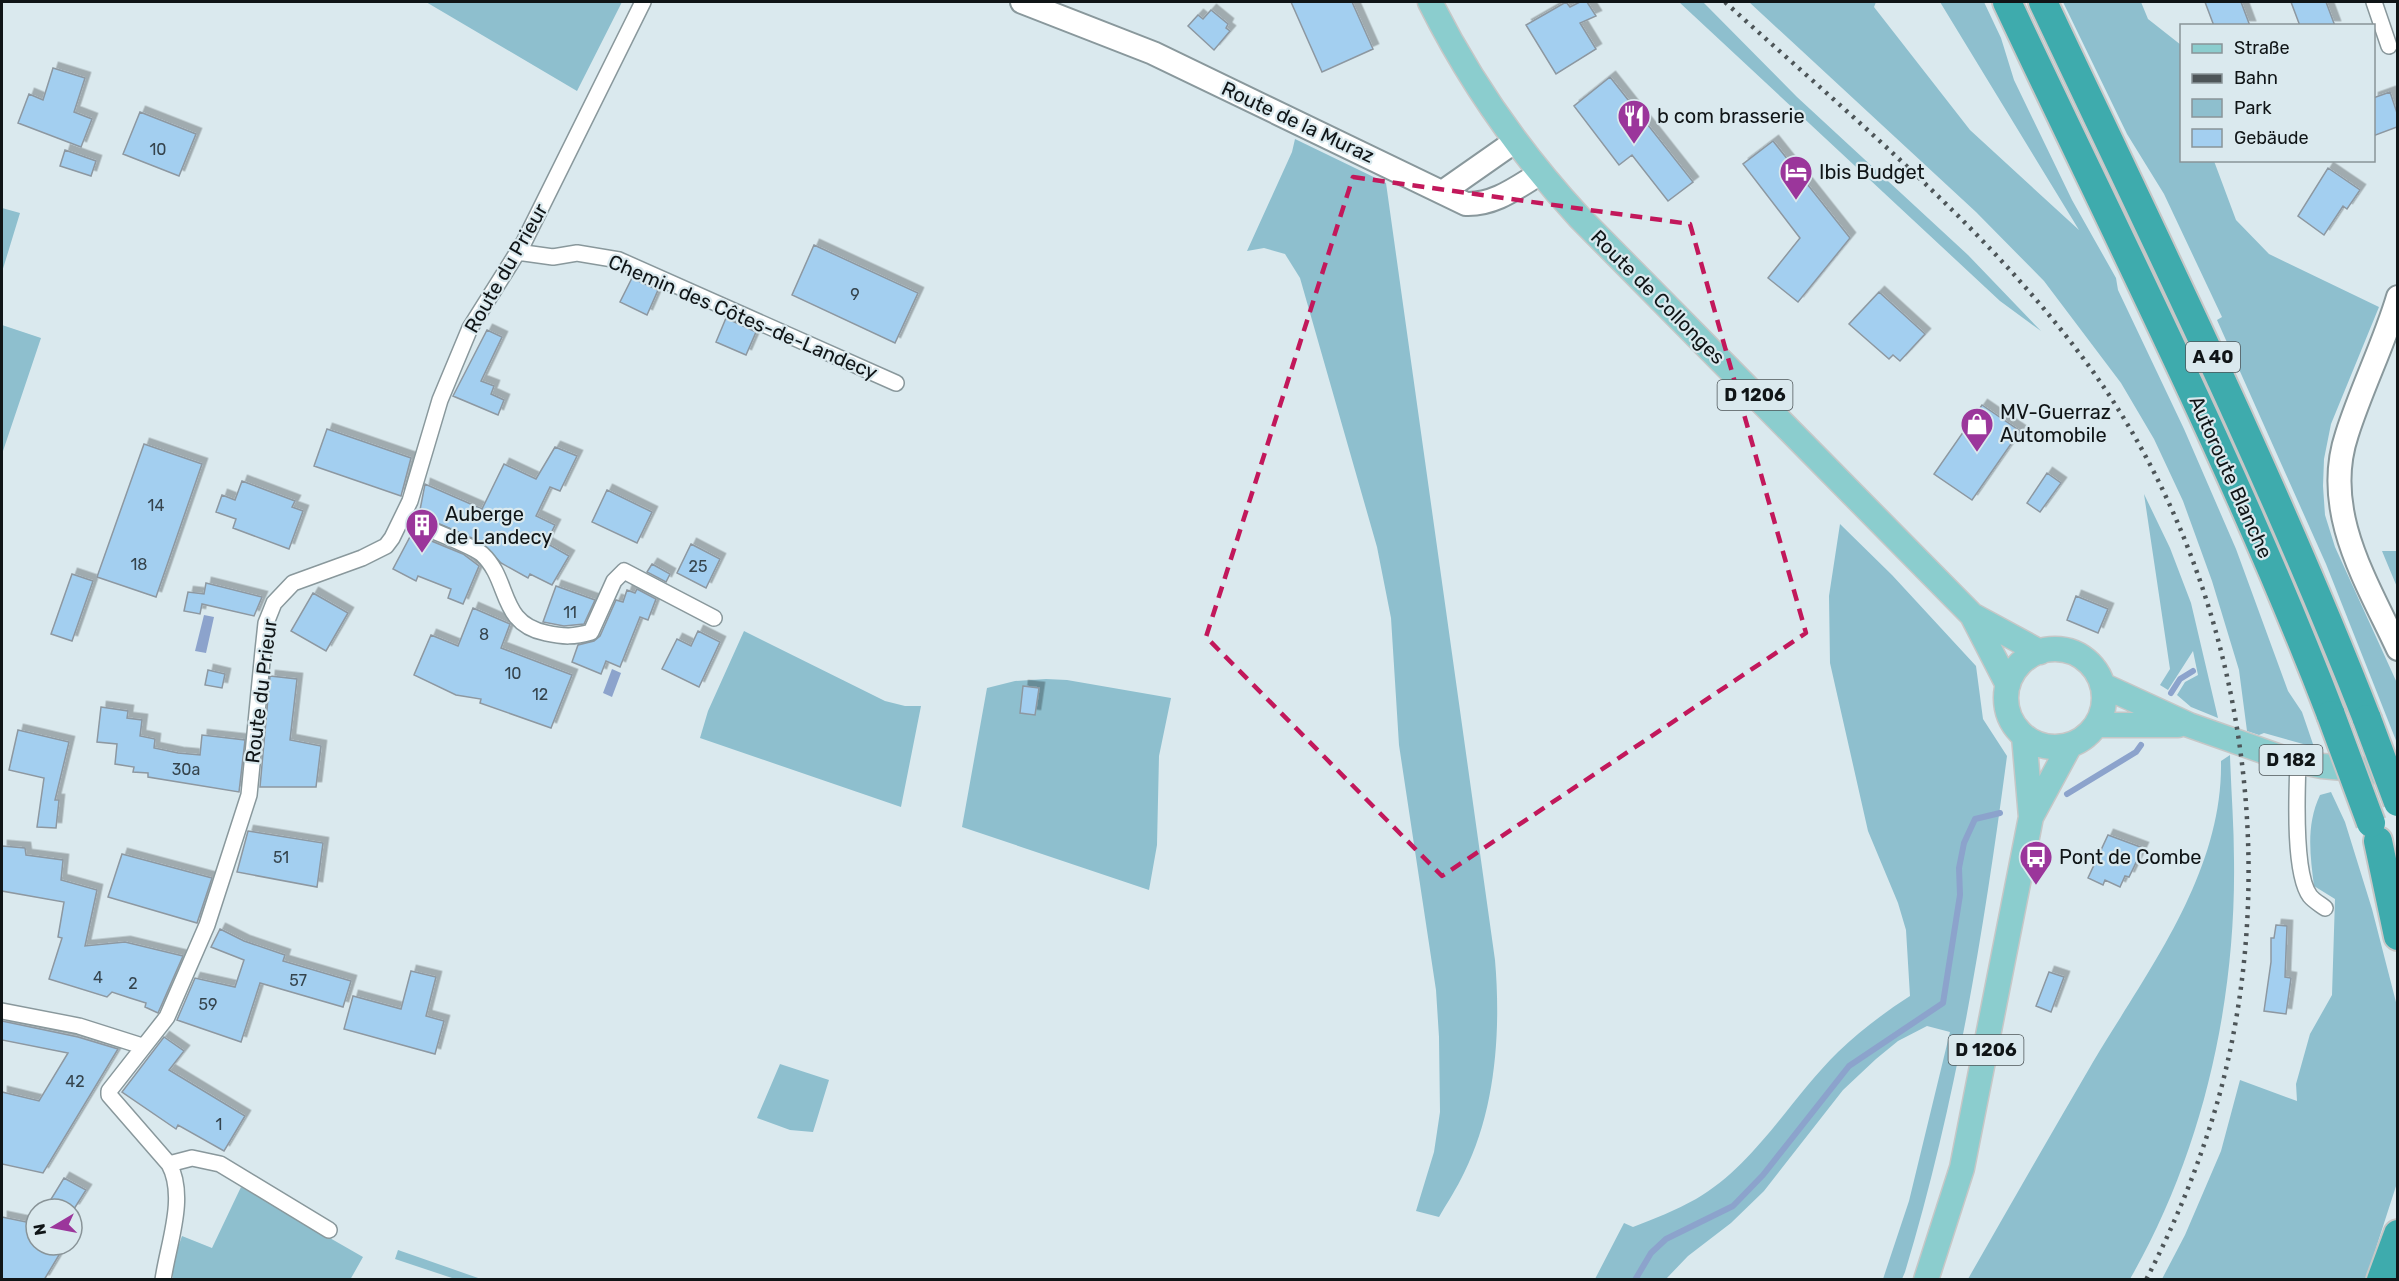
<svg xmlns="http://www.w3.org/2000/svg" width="2399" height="1281" font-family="Rubik,sans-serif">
  <defs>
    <filter id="shadow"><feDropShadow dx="5.5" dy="-5.5" stdDeviation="0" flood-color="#0004"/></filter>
  </defs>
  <rect width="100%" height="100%" fill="#dae9ee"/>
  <path fill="#8ebfce" d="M426,2h196l-45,89z
    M1679,2h24l94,95 171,158 73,76 -41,-30z
    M1749,2h127l-2,5 96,123 109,100 -139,-228h44l17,36 13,42 58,120 44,78 2,12 66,139 52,120 52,142 14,21 12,35 -50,-14 -5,2 -12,-4 -8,-61 -27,-89 -29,-80 -29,-62 -33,-56 -77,-102 -68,-69z
    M2063,2h78l7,17 33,26 1,115 32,1 22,59 33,34 110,53 -48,117 -7,35 -1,27 2,29 10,32 62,136v60l-71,-179 -109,-244 5,-3 -58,-123 -37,-60z
    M1295,139l91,44 109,777c6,70 1,149 -31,213 -7,15 -17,30 -25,44l-23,-6 18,-59 6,-40 -1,-75 -3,-47 -37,-245 -8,-127 -14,-71 -77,-269 -15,-24 -21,-6 -17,3 45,-99z
    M2,208l18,5 -18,59z
    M2,325l39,13 -39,116z
    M2144,494l26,54 21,55 27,115 -27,-11 -14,-12 8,-13 13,-7 -5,-24 -25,39 -8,-5 10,-16z
    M1840,524l52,51 84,91 7,53 24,37c-23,174 -51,348 -102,516l-3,7h-19l26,-78 41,-169 -23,-6 -29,15 -22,18 -33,31 -79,101 -33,32 -43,33 -22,23h-71l29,-56 9,4c21,-8 43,-17 63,-28 59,-34 94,-100 142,-147 22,-21 47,-40 72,-56l-4,-66 -8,-27 -30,-72 -38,-168 -1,-67z
    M2382,551h15v36z
    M744,631l141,70 20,5h16l-20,101 -201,-69 8,-27z
    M1046,679l21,1 104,18 -12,58 -2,89 -8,45 -187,-63 25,-139 28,-7z
    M2230,755c1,35 4,70 4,105 2,144 -32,294 -104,419h-162c41,-72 83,-145 125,-217 55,-92 130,-189 128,-301z
    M2331,792l14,30 27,87 25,97v177l-31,96h-204l23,-44 36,-84 19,-71 57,21 -1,-17 14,-50 22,-39 3,-96 -21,-13c-4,-32 -8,-61 6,-91z
    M780,1064l49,16 -16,52 -23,-2 -33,-12z
    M241,1187l122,70 -13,23 -177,-1 -2,-12 11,-31 30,12z
    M398,1250l83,29h-26l-60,-20z"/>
  <path fill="#8ca3cc" d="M204,615l10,2 -8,36 -11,-2z
    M612,669l9,4 -9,24 -9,-4z"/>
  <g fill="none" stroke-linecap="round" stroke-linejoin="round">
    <path stroke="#8ca3cc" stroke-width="6" d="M2171,693l9,-14 13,-8
      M2067,794l69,-42 5,-7
      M1635,1280l16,-27 15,-14 67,-33 30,-31 86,-109 94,-63 17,-108 -1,-27 5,-25 11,-24 25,-6"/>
  </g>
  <path fill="#a3cff0" stroke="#8d98a1" stroke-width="1.5" filter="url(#shadow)" d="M1291,2h61l21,47 -51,23z
    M1566,2l4,5 10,-5h7l9,14 -16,7 16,26 -40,25 -30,-49z
    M2205,2h36l9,24h-36z
    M2291,2h35l9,24h-35z
    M1211,10l17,14 -2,4 4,3 -16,19 -26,-24 10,-11 5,4z
    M53,68l32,10 -11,34 18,7 -11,28 -63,-24 11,-29 14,6z
    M1610,77l83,105 -25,19 -36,-46 -13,10 -45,-59z
    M2390,92l7,21v14l-24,9v-38z
    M140,112l56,22 -17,42 -56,-22z
    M1773,141l77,97 -52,64 -30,-24 32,-40 -57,-74z
    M65,150l31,11 -5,15 -31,-10z
    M2328,168l32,22 -13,19 -4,-3 -19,29 -26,-19z
    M814,245l104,48 -23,50 -103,-48z
    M632,278l26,12 -11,25 -27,-13z
    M1879,292l46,42 -25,27 -7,-6 -4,4 -40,-35z
    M726,318l30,14 -10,23 -30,-13z
    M487,330l15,7 -21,44 13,5 -3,8 13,6 -6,15 -45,-19z
    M1982,405l38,26 -48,69 -38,-26z
    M327,429l84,29 -10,38 -87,-30z
    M144,444l58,20 -46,133 -59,-20z
    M555,447l22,9 -17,35 -10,-4 -14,29 19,9 -9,18 23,13 -17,29 -22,-11 -2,4 -27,-15 -20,-21 -62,-27 6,-31 57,25 22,-45 32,15z
    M2047,473l14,10 -21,29 -13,-9z
    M242,481l53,20 -3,6 11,4 -14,38 -56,-21 3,-9 -20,-7 6,-17 13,5z
    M607,490l45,22 -15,31 -45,-21z
    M412,533l51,21 16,12 -16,38 -15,-6 3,-9 -33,-13 -2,5 -23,-12z
    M691,544l29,15 -14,29 -29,-15z
    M652,564l18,10 -4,8 -19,-10z
    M72,574l21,7 -21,60 -21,-7z
    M206,583l56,14 -8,19 -52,-12 -2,10 -16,-3 4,-19 16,2z
    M556,586l39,14 -11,24 -20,2 -21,-4z
    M637,589l19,10 -8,21 -8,-3 -20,50 -14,-6 -5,13 -29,-12 6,-17 16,-4 6,-5 16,-36 7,2 4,-12 8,3z
    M313,593l35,20 -22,38 -35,-20z
    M2076,596l32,13 -10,24 -31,-13z
    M473,608l37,16 -9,24 71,27 -21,53 -71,-25 1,-4 -25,-4 -42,-20 17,-40 27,11z
    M698,631l22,11 -21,45 -37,-18 15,-30 14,7z
    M208,670l17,4 -3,14 -17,-3z
    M270,676l27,3 -7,61 31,6 -5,41h-56z
    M1023,686l16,2 -4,27 -15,-2z
    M101,707l27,4 -1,7 15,2 -2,16 15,3 -1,9 24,5 22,2 2,-20 43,5 -6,52 -91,-15v-4l-15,-1 1,-5 -19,-3 2,-20 -20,-2z
    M18,730l51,12 -14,58h4l-3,28 -19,-1 7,-49 -35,-8z
    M248,831l75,12 -6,44 -80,-15z
    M2108,835l35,13 -14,29 -4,-1 -5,11 -15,-7 -2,5 -15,-7z
    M2,846l23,2 1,7 37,5 -2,20 36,10 -12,56 40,-4 58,14 -25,57 -13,-6 1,-4 -16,-5 -18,-6 -5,5 -58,-18 13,-41 -4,-1 6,-35 -62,-11z
    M122,854l90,24 -15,45 -89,-26z
    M2276,925l11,1 -2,51 6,1 -5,36 -22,-3 7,-49v-24h3z
    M220,929l24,12 41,14 -2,6 68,20 -8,26 -83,-24 -19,59 -64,-22 18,-42 40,9 9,-27 -33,-13z
    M411,971l25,6 -10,39 18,5 -9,33 -91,-25 9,-33 48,13z
    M2049,972l15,5 -13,35 -15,-6z
    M2,1021l76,16 40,12 -75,124 -41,-9v-72l37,9 29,-48 -66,-13z
    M164,1037l20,14 -15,19 76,46 -21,35 -46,-26 -2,4 -54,-37z
    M64,1178l22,12 -12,19h-29z
    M2,1217l34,7v21h29l-21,35h-42z"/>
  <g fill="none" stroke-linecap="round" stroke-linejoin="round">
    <g stroke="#89989c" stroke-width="18">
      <path id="street" d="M2374,2l15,44
        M517,252l36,5 24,-4 42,7 277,123
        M402,518c16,7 70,27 80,36 29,27 16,69 64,79 18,4 28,4 45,-1l23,-51 10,-10 90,47
        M2298,762c-1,29 -5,111 12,134 4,5 10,8 15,12
        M2,1011l77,15 63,20
        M169,1164l23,-6 28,6 109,66
        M163,1280c5,-36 24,-83 6,-116l-60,-69v-4l58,-74 40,-92 42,-130 14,-144 3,-28 8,-20 19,-20 69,-25 24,-12 6,-8 18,-37 30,-101 30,-72 54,-86 119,-240"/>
    </g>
    <g stroke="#89989c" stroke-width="26">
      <path id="secondary" d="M1022,2l131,51 313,151c28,1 50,-16 73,-30
        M1444,191l70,-49
        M2398,297c-14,47 -36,90 -51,137 -26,77 20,148 51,215"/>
    </g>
    <g stroke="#c6c7c7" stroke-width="27">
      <path id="primary" d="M1430,2c40,80 89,150 150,216l392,397 68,37
        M1972,615l36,70
        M2006 698a49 49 0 1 1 98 0a49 49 0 1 1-98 0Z
        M2102,685l87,40 94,33 39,8 76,7
        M2096,725h82
        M2031,817l39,-72
        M1926,1280l36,-112 69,-351 -7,-81"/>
    </g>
    <g stroke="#c6c7c7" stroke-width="32">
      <path id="highway" d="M2007,2c111,236 230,469 324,713
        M2043,2c112,237 228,472 324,717
        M2378,841l20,95
        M2381,1280l17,-46"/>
    </g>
    <use href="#street" stroke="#fff" stroke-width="15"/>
    <use href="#secondary" stroke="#fff" stroke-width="22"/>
    <use href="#primary" stroke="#8bcdce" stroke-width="24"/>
    <use href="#highway" stroke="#3eabad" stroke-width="28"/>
    <path stroke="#4d5558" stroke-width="4.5" stroke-dasharray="3 6" stroke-linecap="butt" d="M1725,2c124,113 257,221 358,356 155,207 204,494 135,742 -18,63 -42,122 -72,180"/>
    <g stroke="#c6c7c7" stroke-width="32" stroke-linecap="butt">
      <path id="highway-bridge" d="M2331,715l40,108
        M2367,719l31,83"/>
    </g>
    <use href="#highway-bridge" stroke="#3eabad" stroke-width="28"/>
  </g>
  <path fill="none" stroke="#c2185b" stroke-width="4.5" stroke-dasharray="12 8" stroke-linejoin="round" d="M1353,177l337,47 116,409 -364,243 -236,-239z"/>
  <defs>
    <g id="restaurant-pin" transform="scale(1.725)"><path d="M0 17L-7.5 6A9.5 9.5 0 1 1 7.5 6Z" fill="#9b369b" stroke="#dae9ee"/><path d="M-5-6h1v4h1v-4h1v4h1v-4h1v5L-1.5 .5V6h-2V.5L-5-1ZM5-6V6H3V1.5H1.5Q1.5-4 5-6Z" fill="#fff"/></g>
    <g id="hotel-pin" transform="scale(1.725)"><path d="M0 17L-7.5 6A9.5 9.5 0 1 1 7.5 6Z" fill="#9b369b" stroke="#dae9ee"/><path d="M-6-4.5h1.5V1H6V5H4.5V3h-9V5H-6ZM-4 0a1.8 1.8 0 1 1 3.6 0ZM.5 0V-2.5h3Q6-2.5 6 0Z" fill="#fff"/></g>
    <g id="shop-pin" transform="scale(1.725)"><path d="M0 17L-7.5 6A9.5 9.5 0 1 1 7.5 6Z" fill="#9b369b" stroke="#dae9ee"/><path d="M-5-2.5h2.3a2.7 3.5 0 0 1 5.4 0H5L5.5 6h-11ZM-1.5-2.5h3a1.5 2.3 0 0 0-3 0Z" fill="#fff"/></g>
    <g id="building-pin" transform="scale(1.725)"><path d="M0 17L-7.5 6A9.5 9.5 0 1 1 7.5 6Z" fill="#9b369b" stroke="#dae9ee"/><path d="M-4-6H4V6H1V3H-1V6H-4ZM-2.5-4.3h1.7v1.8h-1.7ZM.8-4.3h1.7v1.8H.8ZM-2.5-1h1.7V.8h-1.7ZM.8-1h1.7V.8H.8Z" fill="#fff"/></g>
    <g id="bus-pin" transform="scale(1.725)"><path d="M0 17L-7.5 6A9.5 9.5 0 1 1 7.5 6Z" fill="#9b369b" stroke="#dae9ee"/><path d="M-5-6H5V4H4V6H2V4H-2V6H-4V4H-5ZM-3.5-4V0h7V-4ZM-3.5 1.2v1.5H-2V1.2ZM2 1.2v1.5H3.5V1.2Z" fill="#fff"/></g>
  </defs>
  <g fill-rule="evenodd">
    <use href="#restaurant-pin" x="1634" y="116"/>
    <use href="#hotel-pin" x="1796" y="172"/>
    <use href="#shop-pin" x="1977" y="424"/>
    <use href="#building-pin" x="422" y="525"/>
    <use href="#bus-pin" x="2036" y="857"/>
  </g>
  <g text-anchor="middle" stroke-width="4.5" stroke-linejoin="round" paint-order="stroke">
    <g font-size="16" fill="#35444d">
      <text x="158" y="155">10</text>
      <text x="855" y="300">9</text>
      <text x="156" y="511">14</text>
      <text x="139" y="570">18</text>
      <text x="698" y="572">25</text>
      <text x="570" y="618">11</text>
      <text x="484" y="640">8</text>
      <text x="513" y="679">10</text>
      <text x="540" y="700">12</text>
      <text x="186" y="775">30a</text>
      <text x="281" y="863">51</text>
      <text x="98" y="983">4</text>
      <text x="298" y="986">57</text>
      <text x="133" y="989">2</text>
      <text x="208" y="1010">59</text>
      <text x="75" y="1087">42</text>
      <text x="219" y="1130">1</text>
    </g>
    <g fill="#dae9ee" stroke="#4d5558" stroke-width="1.5">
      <rect x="2186" y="342" width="54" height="30" rx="4.5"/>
      <rect x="1717.5" y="380" width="75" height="30" rx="4.5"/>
      <rect x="2259.5" y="745" width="63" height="30" rx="4.5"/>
      <rect x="1948.5" y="1035" width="75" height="30" rx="4.5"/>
    </g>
    <g font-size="18" font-weight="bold" fill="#101517">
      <text x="2213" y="363">A 40</text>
      <text x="1755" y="401">D 1206</text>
      <text x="2291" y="766">D 182</text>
      <text x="1986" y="1056">D 1206</text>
    </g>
    <g font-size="20" fill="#101517" stroke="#dae9ee" text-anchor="start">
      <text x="1657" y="123">b com brasserie</text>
      <text x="1819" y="179">Ibis Budget</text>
      <text x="2000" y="419">MV-Guerraz<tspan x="2000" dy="23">Automobile</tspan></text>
      <text x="445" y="521">Auberge<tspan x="445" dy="23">de Landecy</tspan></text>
      <text x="2059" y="864">Pont de Combe</text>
    </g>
    <g font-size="20" fill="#101517" stroke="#dae9ee">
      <text transform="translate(1298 122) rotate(25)" y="7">Route de la Muraz</text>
      <text transform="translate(506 268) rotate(-60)" y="7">Route du Prieur</text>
      <text transform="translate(1658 297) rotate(45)" y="7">Route de Collonges</text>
      <text transform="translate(743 317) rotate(23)" y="7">Chemin des Côtes-de-Landecy</text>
      <text transform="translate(2231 477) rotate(66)" y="7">Autoroute Blanche</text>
      <text transform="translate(261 691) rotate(-83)" y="7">Route du Prieur</text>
    </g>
  </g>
  <rect width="2399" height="1281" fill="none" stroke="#101517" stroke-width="6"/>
  <rect x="2180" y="24" width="195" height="138" fill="#dae9ee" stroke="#899498" stroke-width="1.5"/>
  <rect x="2192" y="44" width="30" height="9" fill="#8bcdce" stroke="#899498" stroke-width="1.5"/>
  <text x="2234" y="54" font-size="18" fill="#101517">Straße</text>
  <rect x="2192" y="74" width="30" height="9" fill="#4d5558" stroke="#899498" stroke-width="1.5"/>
  <text x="2234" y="84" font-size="18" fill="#101517">Bahn</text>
  <rect x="2192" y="99" width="30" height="18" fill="#8ebfce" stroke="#899498" stroke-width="1.5"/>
  <text x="2234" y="114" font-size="18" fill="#101517">Park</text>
  <rect x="2192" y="129" width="30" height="18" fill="#a3cff0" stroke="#899498" stroke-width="1.5"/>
  <text x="2234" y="144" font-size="18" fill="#101517">Gebäude</text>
  <g transform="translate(54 1227) rotate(260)"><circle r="28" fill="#dae9ee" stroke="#899498" stroke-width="1.5"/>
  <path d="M0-4.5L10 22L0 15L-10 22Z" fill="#9b369b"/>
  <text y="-9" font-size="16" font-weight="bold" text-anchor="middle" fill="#101517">N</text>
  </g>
</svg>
